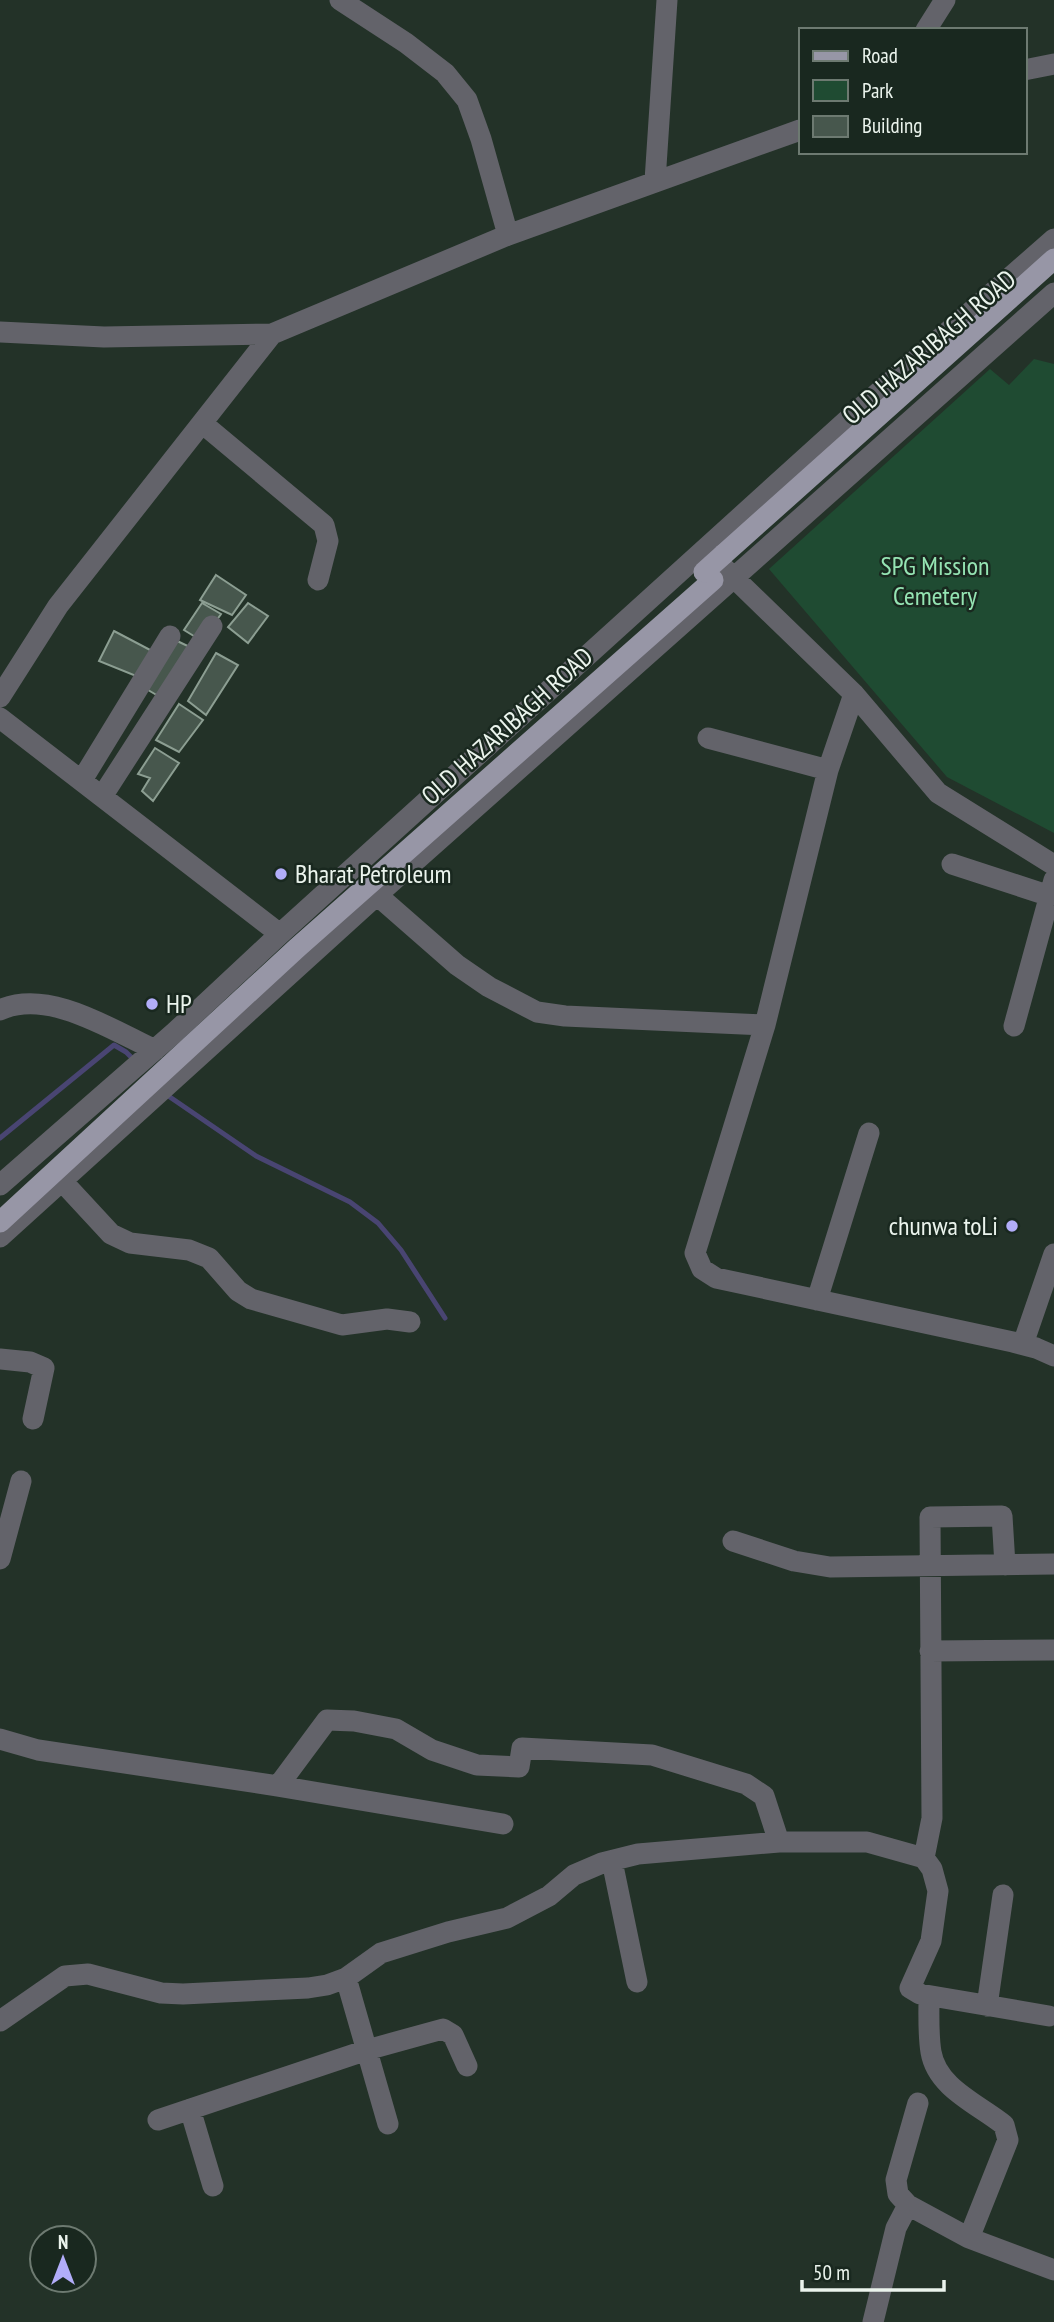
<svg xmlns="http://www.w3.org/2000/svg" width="1054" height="2322" font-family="'PT Sans Narrow',sans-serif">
  <rect width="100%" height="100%" fill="#233228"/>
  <path fill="#1f4b32" d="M1034,359l20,5v469l-107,-56 -178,-208 221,-200 19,16z"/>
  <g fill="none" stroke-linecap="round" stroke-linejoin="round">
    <path stroke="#494572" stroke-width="5" d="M164,1093l92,63 94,46 28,21 23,27 44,68
      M0,1138l114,-93 12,7 8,8"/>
  </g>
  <path fill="#47574d" stroke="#8c9e92" stroke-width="2" d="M216,575l30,20 -14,20 -32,-15z
    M202,603l19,11 -19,27 -18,-11z
    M248,603l20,13 -20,27 -20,-16z
    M114,631l40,21 -13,26 -42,-17z
    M173,639l23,11 -31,50 -22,-13z
    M216,653l22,12 -32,50 -18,-14z
    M179,704l24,16 -24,32 -23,-12z
    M155,748l24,15 -26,38 -11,-10 8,-13 -12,-4z"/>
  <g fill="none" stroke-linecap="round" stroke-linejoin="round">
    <path stroke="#63636a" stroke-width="21" d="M340,0l66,43 39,30 22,27 14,39 27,96
      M926,30l19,-30
      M1024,70l30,-6
      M655,181l12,-181
      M0,332l104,5 168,-3 236,-99 292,-105
      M202,423l122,102 4,16 -10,39
      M725,569l129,125 84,99 116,72
      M854,694l-26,76 -63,255 -70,228 7,16 14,9 297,64 23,6 18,8
      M0,697l58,-91 214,-272
      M0,718l280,216
      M708,738l120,32
      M82,780l88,-144
      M103,795l109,-169
      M952,864l98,32
      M377,895l80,70 32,22 48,25 28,4 200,9
      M0,1010c48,-22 112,20 155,40
      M1014,1026l40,-146
      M61,1180l50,54 19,9 59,7 20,8 29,33 13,8 91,26 45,-6 23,3
      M0,1185l174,-152 106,-99 575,-521 199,-174
      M0,1237l377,-342 677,-602
      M817,1300l52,-167
      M1023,1344l31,-90
      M0,1359l30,3 14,6 -11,51
      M733,1541l61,20 36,6 224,-3
      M0,1559l21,-78
      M930,1651l124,-1
      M0,1739l38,11 240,36 225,38
      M278,1786l49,-66 27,1 42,8 36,21 45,15 42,2 3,-19 130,7 94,29 18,12 15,46
      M924,1858l8,-40 -2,-301 72,-1 3,49
      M612,1861l25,121
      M346,1978l42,146
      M929,1996c0,18 -1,38 2,56 6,36 47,52 73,73l4,15 -39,98
      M987,2006l16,-111
      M0,2021l65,-45 23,-2 73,19 22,1 125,-6 19,-3 19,-7 35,-25 67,-21 59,-14 42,-22 25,-21 28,-12 36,-9 141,-12h88l57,16 8,11 6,22 -7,50 -21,47 10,6 129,22
      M190,2109l23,77
      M158,2120l209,-70 76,-21 10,6 14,31
      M908,2205l-10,-11 -2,-14 22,-77
      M873,2322l23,-94 12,-23 61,33 85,32"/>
    <path stroke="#9796a6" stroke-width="21" d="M724,554l330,-295
      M0,1222l297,-274 416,-368"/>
    <path stroke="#9796a6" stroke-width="21" d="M704,572l20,-18"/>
  </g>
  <g fill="#b2adf9" stroke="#19281f" stroke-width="2.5">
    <circle cx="281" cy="874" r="7"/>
    <circle cx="152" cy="1004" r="7"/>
    <circle cx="1012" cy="1226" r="7"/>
  </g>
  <g text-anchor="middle" stroke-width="5" stroke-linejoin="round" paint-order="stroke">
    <g font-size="26" fill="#ebf4ed" stroke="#19281f">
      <text transform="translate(929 347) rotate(-41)" y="9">OLD HAZARIBAGH ROAD</text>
      <text transform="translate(507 726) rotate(-42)" y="9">OLD HAZARIBAGH ROAD</text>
    </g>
    <g font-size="26" fill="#95e4b3" stroke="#19281f">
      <text x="935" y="575">SPG Mission<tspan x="935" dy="30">Cemetery</tspan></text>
    </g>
    <g font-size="26" fill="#ebf4ed" stroke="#19281f" text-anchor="start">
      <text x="295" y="883">Bharat Petroleum</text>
      <text x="166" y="1013">HP</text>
      <text x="998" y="1235" text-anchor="end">chunwa toLi</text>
    </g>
  </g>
  <rect x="799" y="28" width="228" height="126" fill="#19281f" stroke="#6d7a71" stroke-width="2"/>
  <rect x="813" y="51" width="35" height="10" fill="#9796a6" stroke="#6d7a71" stroke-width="2"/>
  <text x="862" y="63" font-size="21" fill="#ebf4ed">Road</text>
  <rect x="813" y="80" width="35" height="21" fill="#1f4b32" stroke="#6d7a71" stroke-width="2"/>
  <text x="862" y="98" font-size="21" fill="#ebf4ed">Park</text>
  <rect x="813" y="116" width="35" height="21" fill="#47574d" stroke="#6d7a71" stroke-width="2"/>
  <text x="862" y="133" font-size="21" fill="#ebf4ed">Building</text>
  <g transform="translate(63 2259)"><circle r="33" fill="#19281f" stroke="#6d7a71" stroke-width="2"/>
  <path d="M0-5L12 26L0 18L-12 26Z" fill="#b2adf9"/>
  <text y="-10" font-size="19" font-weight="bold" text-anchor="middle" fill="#ebf4ed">N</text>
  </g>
  <path d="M802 2280v10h142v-10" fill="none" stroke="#ebf4ed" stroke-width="3.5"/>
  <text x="813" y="2280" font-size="21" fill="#ebf4ed" stroke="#19281f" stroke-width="5" paint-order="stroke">50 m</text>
</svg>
